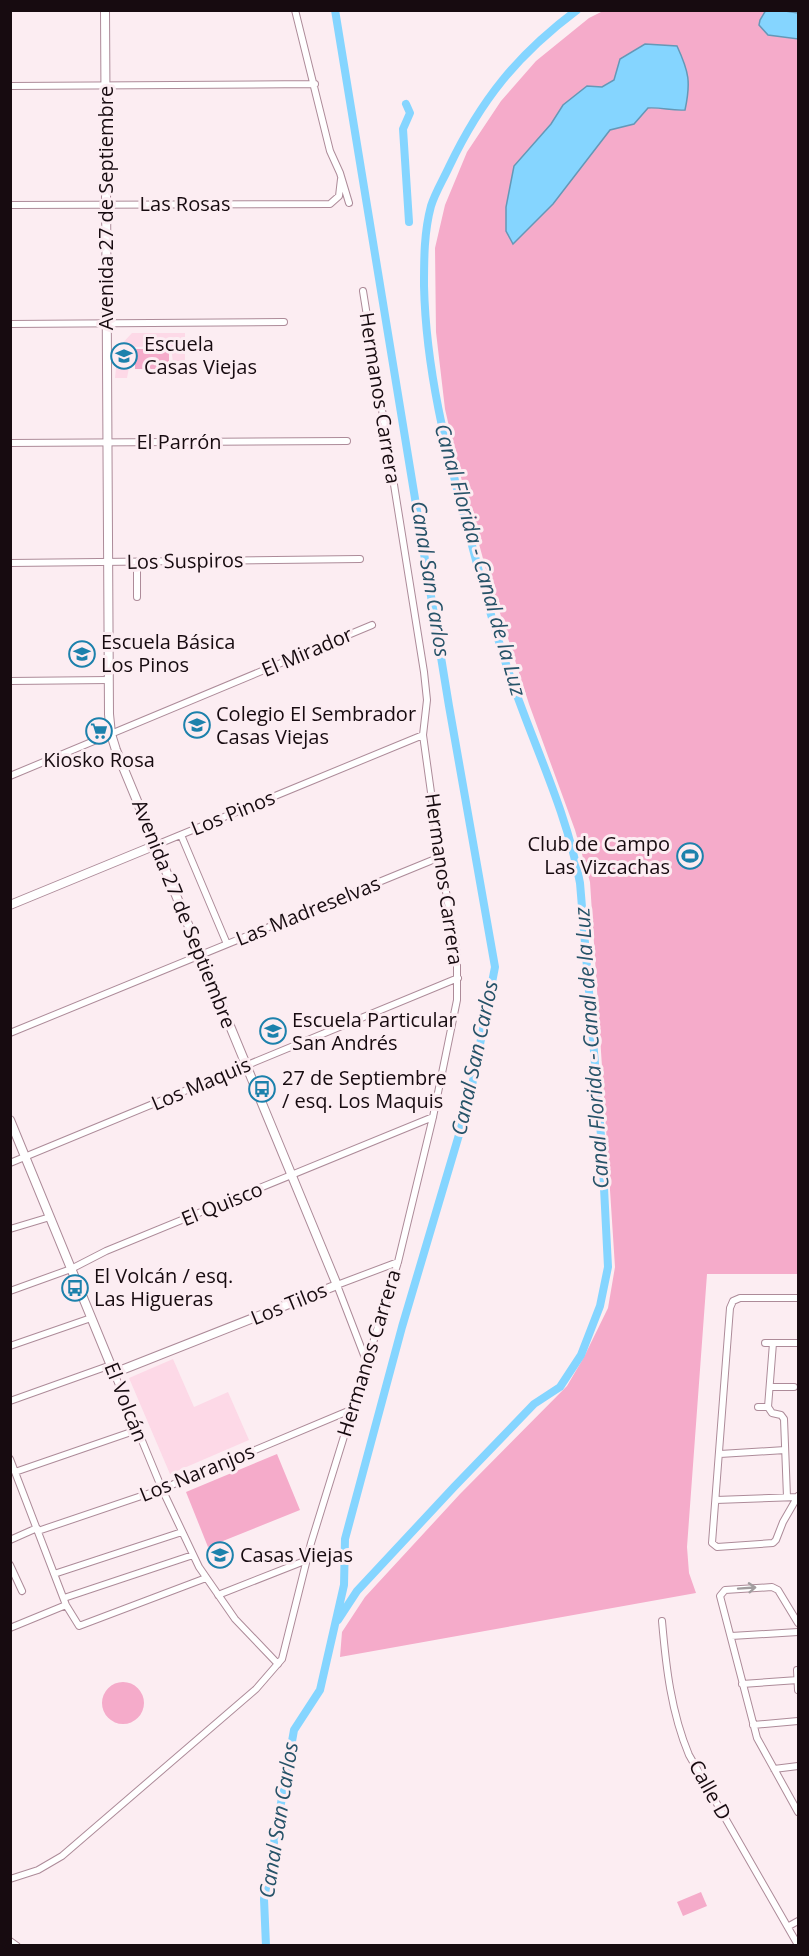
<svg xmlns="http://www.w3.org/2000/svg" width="809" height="1956" font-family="'Open Sans',sans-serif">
  <rect width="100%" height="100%" fill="#fcedf2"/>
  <path fill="#fdd9e7" d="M132,333h53v30h-12l-2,-17 -38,1 -6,31h-12l3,-30z
    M173,1359l21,48 34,-15 21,48 -79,34 -41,-96z"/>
  <path fill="#f5abca" d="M603,11h195v1263h-91l-20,273 2,26 7,20 -356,64 2,-25 23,-35 95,-103 107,-108 17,-29 24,-49 7,-41 -25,-385 -15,-52 -46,-126 -44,-138 -26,-96 -14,-61 -9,-77 -1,-84 10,-43 22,-53 34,-51 35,-40 53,-43z
    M135,349h34v20h-34z
    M277,1454l23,56 -92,37 -22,-55z
    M102 1703a21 21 0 1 1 42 0a21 21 0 1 1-42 0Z
    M701,1892l6,14 -24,10 -6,-14z"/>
  <path fill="#85d5ff" stroke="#6498b7" stroke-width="1.5" d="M766,10l19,1 13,2v26l-30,-4 -9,-10 1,-5z
    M645,44l32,2c12,26 14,36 8,64 -13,1 -24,-3 -37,-2l-14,16 -24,6 -57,74 -40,40 -7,-13v-24l8,-41 37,-42 12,-19 24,-19 15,1 12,-7 6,-21z"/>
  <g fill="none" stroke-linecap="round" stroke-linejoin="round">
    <path stroke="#85d5ff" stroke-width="8" d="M406,104l4,9 -7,16 6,93
      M338,1620l19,-29 97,-104 80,-83 26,-17 21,-32 19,-49 8,-39 -6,-119 -22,-265c-14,-75 -49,-143 -73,-216 -15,-45 -27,-91 -39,-137 -22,-81 -42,-160 -44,-244 0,-27 0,-54 7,-80 4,-13 12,-26 18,-39 32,-67 68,-112 128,-157
      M266,1946l-2,-47 30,-169 26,-40 24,-105 1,-46 57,-212 67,-226 26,-134 -46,-261 -114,-696"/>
    <g stroke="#ad8b99" stroke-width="8">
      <path id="street" d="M295,10l35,141 10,22 9,30
        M10,86l305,-2
        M10,205l320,-1 9,-8 2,-17
        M10,324l274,-2
        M10,443l337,-2
        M10,563l350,-4
        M137,597v-35
        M10,681l99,-1
        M10,776l362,-151
        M181,835l46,109
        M156,845l267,-110
        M10,1033l430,-176
        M10,1163l448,-185
        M10,1229l40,-12
        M10,1291l61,-22 35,-18 327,-134
        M798,1298h-58l-7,3 -3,7 -18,235 5,4 56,-4 3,-3 7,-18 15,-26
        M765,1343h33
        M773,1343l-5,64 4,6 9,2 3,4 3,78
        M10,1346l81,-28
        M367,1363l-30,-78 61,-23
        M114,1373l48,116 37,78 36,52 43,45
        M770,1387h24
        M10,1401l101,-36
        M758,1407h10
        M720,1454l65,-4
        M10,1459l56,146 13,21 127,-48
        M15,1472l122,-42
        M716,1500l82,-3
        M38,1531l124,-42 191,-80
        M10,1540l27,-12
        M10,1565l12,26
        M54,1574l128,-42
        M218,1595l89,-35
        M64,1598l129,-43
        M662,1621c4,46 9,91 27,134l109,190
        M798,1623l-20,-33 -6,-3 -47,3 -5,6 37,142 41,74
        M10,1628l56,-23
        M731,1636l67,-4
        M797,1670l1,20
        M742,1684l56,-4
        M753,1725l45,-4
        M774,1769l24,-3
        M10,1879l28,-9 24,-14 194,-167 26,-30 29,-116 87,-281 35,-145 24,-117v-45l-17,-98 -17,-122 4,-35 -3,-28 -61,-381
        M789,1926l9,-5
        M10,1941l7,5"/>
    </g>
    <g stroke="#ad8b99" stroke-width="10">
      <path id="secondary" d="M10,905l146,-60
        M10,1120l104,253 223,-88 -221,-535 -5,-16 -2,-20 -4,-704"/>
    </g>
    <use href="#street" stroke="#fff" stroke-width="6"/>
    <use href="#secondary" stroke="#fff" stroke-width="8"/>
  </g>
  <defs><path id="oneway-shaft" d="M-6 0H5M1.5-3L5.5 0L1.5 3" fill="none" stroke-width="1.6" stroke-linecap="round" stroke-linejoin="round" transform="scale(1.5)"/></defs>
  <use stroke="#a29d9f" href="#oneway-shaft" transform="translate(747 1588) rotate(-4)"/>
  <defs>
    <g id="school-ring" transform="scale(1.35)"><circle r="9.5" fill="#fcedf2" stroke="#1c81ac" stroke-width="1.5"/><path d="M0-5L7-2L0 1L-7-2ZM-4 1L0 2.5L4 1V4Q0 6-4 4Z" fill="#1c81ac"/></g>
    <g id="supermarket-ring" transform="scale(1.35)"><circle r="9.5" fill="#fcedf2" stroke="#1c81ac" stroke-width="1.5"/><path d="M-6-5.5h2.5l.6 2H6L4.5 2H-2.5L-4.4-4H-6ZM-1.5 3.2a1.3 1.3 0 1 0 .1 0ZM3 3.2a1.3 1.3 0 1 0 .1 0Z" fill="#1c81ac"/></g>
    <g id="stadium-ring" transform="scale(1.35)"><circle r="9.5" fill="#fcedf2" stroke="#1c81ac" stroke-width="1.5"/><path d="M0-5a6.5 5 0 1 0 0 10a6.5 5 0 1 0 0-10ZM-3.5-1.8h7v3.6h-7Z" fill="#1c81ac"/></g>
    <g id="bus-ring" transform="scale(1.35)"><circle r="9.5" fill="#fcedf2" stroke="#1c81ac" stroke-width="1.5"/><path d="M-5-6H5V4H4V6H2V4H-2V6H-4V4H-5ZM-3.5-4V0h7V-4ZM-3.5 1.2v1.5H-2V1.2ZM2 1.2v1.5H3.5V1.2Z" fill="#1c81ac"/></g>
  </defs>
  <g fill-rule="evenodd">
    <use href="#school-ring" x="124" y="356"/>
    <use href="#school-ring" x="82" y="654"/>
    <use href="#school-ring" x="197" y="725"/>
    <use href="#supermarket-ring" x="99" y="731"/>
    <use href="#stadium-ring" x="690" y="856"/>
    <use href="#school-ring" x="273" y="1031"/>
    <use href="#bus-ring" x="262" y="1089"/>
    <use href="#bus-ring" x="75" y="1288"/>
    <use href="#school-ring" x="220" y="1555"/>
  </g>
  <g text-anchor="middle" stroke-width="6" stroke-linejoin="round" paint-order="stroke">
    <g font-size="20" fill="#170b10" stroke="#fcedf2">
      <text x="185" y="211">Las Rosas</text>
      <text transform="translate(106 208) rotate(-90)" y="7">Avenida 27 de Septiembre</text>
      <text transform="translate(380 398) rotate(81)" y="7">Hermanos Carrera</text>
      <text x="179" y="449">El Parrón</text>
      <text transform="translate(185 561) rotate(-1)" y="7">Los Suspiros</text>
      <text transform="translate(307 652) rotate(-23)" y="7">El Mirador</text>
      <text transform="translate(233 813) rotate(-22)" y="7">Los Pinos</text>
      <text transform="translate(444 879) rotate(82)" y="7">Hermanos Carrera</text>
      <text transform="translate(308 911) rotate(-22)" y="7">Las Madreselvas</text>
      <text transform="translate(184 914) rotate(68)" y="7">Avenida 27 de Septiembre</text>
      <text transform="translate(201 1084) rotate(-23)" y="7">Los Maquis</text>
      <text transform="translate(222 1204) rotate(-22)" y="7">El Quisco</text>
      <text transform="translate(289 1304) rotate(-22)" y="7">Los Tilos</text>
      <text transform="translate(369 1353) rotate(-73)" y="7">Hermanos Carrera</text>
      <text transform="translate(126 1402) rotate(68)" y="7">El Volcán</text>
      <text transform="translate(197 1473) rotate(-22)" y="7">Los Naranjos</text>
      <text transform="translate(710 1790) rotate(61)" y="7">Calle D</text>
    </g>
    <g font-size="20" fill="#170b10" stroke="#fcedf2" text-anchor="start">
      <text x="144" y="351">Escuela<tspan x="144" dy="23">Casas Viejas</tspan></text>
      <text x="101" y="649">Escuela Básica<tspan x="101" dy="23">Los Pinos</tspan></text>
      <text x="216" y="721">Colegio El Sembrador<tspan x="216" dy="23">Casas Viejas</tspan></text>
      <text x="99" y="767" text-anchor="middle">Kiosko Rosa</text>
      <text x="670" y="851" text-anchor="end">Club de Campo<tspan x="670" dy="23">Las Vizcachas</tspan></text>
      <text x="292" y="1027">Escuela Particular<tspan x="292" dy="23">San Andrés</tspan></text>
      <text x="282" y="1085">27 de Septiembre<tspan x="282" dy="23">/ esq. Los Maquis</tspan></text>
      <text x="94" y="1283">El Volcán / esq.<tspan x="94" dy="23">Las Higueras</tspan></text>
      <text x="240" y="1562">Casas Viejas</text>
    </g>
    <g font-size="21" font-style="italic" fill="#265268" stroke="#fcedf2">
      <text transform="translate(480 560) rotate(74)" y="7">Canal Florida - Canal de la Luz</text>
      <text transform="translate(430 579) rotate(81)" y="7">Canal San Carlos</text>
      <text transform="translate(592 1048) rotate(-94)" y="7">Canal Florida - Canal de la Luz</text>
      <text transform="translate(475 1058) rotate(-78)" y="7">Canal San Carlos</text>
      <text transform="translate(279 1820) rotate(-81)" y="7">Canal San Carlos</text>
    </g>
  </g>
  <rect width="809" height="1956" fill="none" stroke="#170b10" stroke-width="24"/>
</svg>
